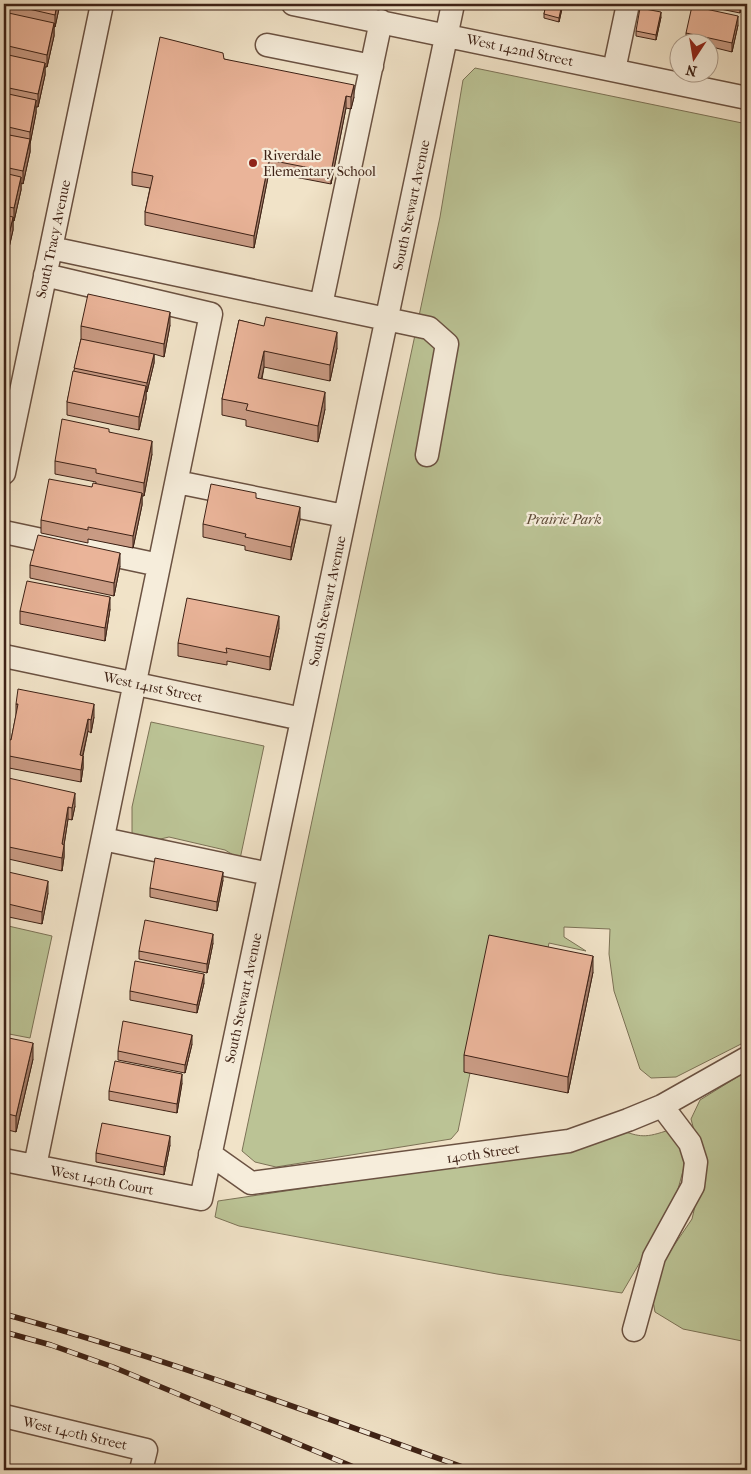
<svg xmlns="http://www.w3.org/2000/svg" width="751" height="1474" font-family="'IM FELL French Canon',serif">
  <rect width="100%" height="100%" fill="#f1e3c8"/>
  <filter id="stains"><feTurbulence type="fractalNoise" baseFrequency=".004" numOctaves="4"/><feColorMatrix values="0 0 0 0 .2 0 0 0 0 .09 0 0 0 0 .02 0 0 0 .5 -.17"/></filter>
  <radialGradient id="worn" r=".72"><stop offset=".6" stop-color="#630" stop-opacity="0"/><stop offset="1" stop-color="#630" stop-opacity=".3"/></radialGradient>
  <path fill="#bbc395" stroke="#7c7256" d="M475,68l272,56v917l-71,36 -25,1 -11,-9 -26,-78 -5,-37 1,-25 -46,-2v10l22,14 -37,-8 -4,20 -81,109 6,1 -12,58 -7,8 -175,28 -21,-5 -13,-11 198,-934 23,-137z
    M151,722l113,24 -24,113 -15,-9 -56,-13 -21,5 -16,-3v-32z
    M4,925l48,11 -22,102 -26,-5z
    M747,1071v271l-64,-13 -28,-17 -3,-17 8,-29 32,-47 6,-26 -2,-55 -5,-19 9,-19z
    M616,1129c23,7 26,10 50,2l16,14 2,22 -10,37 -52,89 -125,-19 -258,-48 -24,-9 3,-16 345,-51z"/>
  <g fill="none" stroke-linecap="round" stroke-linejoin="round">
    <g stroke="#6b5242" stroke-width="25">
      <path id="minor" d="M293,4l454,94
        M267,45l105,21
        M614,70l14,-66
        M51,248l378,80 18,16 -20,111
        M321,305l60,-284
        M4,473l98,-469
        M177,482l167,34
        M4,532l155,33
        M4,656l298,63
        M103,839l166,35
        M210,1154l41,29 318,-42 59,-21 34,-14 85,-48
        M4,1160l197,39 252,-1195
        M35,1166l176,-852 -166,-39
        M634,1330l20,-73 39,-71 3,-24 -6,-19 -28,-37
        M4,1416l142,34 -5,20"/>
    </g>
    <use href="#minor" stroke="#f6eddb" stroke-width="22"/>
    <g stroke="#3e2216" stroke-width="5.5">
      <path id="rail" d="M4,1314c158,43 313,101 467,156
        M4,1332l47,13 62,22 248,103"/>
    </g>
    <use href="#rail" stroke="#f6eddb" stroke-width="4" stroke-dasharray="11" stroke-linecap="butt"/>
  </g>
  <path fill="#c99b84" stroke="#3e2216" d="M4,4h56l-5,23h-1v9l-7,31h-2v8l-7,32h-2v6l-6,31v8l-7,32 -2,-1v7l-7,31h-1v9l-7,31 -2,-1z
    M533,4h10v2z
    M546,4h17l-4,18 -15,-4v-4z
    M696,4h46l-2,9z
    M661,17l-5,23 -20,-4v-5z
    M738,25l-6,27 -24,-6v-4h-22v-9z
    M224,59l130,38 -3,12 -5,-1 -15,76 -62,-12 -15,76 -109,-23v-13l5,-24 -18,-3v-13z
    M239,320l98,28 -7,33 -66,-14 -2,12 63,30 -7,33 -72,-16v-6l-24,-5v-16z
    M170,325l-6,32 -10,-3v9l-7,29h-1v7l-7,31 -72,-15v-13l14,-63v-13z
    M109,432l43,22 -8,42h-2v9l-9,43 -45,-9v4l-47,-10v-13l51,-33 4,-3v-2l-41,-8v-13z
    M256,498l44,22 -9,40 -46,-10v-4l-42,-9v-13z
    M30,565l90,1 -6,30 -84,-18z
    M110,609l-5,32 -85,-17v-13z
    M279,628l-9,42 -43,-9v4l-49,-9v-13z
    M16,704l78,13 -3,16 -3,-2 -5,25v12l-2,14 -77,-15v-13l7,-14 5,-25z
    M4,777l71,29 -3,14 -4,-1 -4,26v12l-2,14 -58,-13z
    M4,871l44,22 -6,31 -38,-8z
    M223,880l-6,31 -67,-14v-9z
    M213,943l-6,30 -68,-14v-8z
    M593,972l-25,121 -104,-21v-17z
    M204,983l-7,30 -67,-13v-9z
    M4,1025l3,12 26,22 -17,73 -12,-3z
    M192,1044l-7,29 -67,-13v-9z
    M182,1083l-5,30 -68,-13v-9z
    M170,1145l-6,30 -68,-13v-9z"/>
  <path fill="#a47e6b" stroke="#3e2216" d="M57,4h3l-5,23v-12z
    M562,4h1l-4,18v-4z
    M740,4h2l-2,9z
    M661,12v5l-5,23v-5z
    M738,16v9l-6,27v-9z
    M54,23v13l-7,31v-12z
    M45,63v12l-7,32v-13z
    M354,85v12l-3,12v-12z
    M346,96v12l-15,76v-12z
    M36,100v13l-6,31v8l-7,32v-13l7,-31v-8z
    M269,160v12l-15,76v-12z
    M21,177v13l-7,31v-13z
    M13,217v13l-7,31v-13z
    M170,312v13l-6,32v-13z
    M337,332v16l-7,33v-16z
    M264,351v16l-6,27v-16z
    M154,354v9l-7,29v-9z
    M146,386v13l-7,31v-13z
    M325,392v17l-7,33v-16z
    M152,441v13l-8,42v-13z
    M142,493v12l-9,43v-12z
    M300,507v13l-9,40v-13z
    M120,553v13l-6,30v-13z
    M110,597v12l-5,32v-13z
    M279,616v12l-9,42v-13z
    M94,704v13l-3,16v-13z
    M88,719v12l-8,36v-12z
    M83,756v12l-2,14v-12z
    M75,793v13l-3,14v-12z
    M68,807v12l-4,26v12l-2,14v-27z
    M223,872v8l-6,31v-9z
    M48,881v12l-6,31v-12z
    M213,934v9l-6,30v-9z
    M593,956v16l-25,121v-16z
    M204,974v9l-7,30v-8z
    M7,1025v17l-3,-5z
    M192,1035v9l-7,29v-8z
    M33,1043v16l-17,73v-16z
    M182,1074v9l-5,30v-9z
    M170,1136v9l-6,30v-8z"/>
  <path fill="#eab499" stroke="#3e2216" d="M7,4h50l-2,11z
    M546,4h16l-3,14 -15,-4z
    M692,6l46,10 -6,27 -46,-10z
    M640,8l21,4 -5,23 -20,-4z
    M4,12l50,11 -7,32 -43,-10z
    M160,37l63,16 1,6 130,26 -3,12 -5,-1 -15,76 -62,-12 -15,76 -109,-24 8,-36 -21,-4z
    M4,54l41,9 -7,31 -34,-7z
    M4,93l32,7 -6,32 -26,-6z
    M4,134l26,5 -7,32 -19,-4z
    M4,173l17,4 -7,31 -10,-2z
    M4,215l9,2 -7,31h-2z
    M88,294l82,18 -6,32 -83,-18z
    M266,317l71,15 -7,33 -66,-14 -6,27 67,14 -7,34 -72,-16 2,-6 -26,-5 17,-79 25,6z
    M81,339l73,15 -7,29 -73,-15z
    M73,371l73,15 -7,31 -72,-15z
    M62,419l47,10v3l43,9 -8,42 -48,-10v-4l-41,-8z
    M49,479l43,8 1,-4 49,10 -9,43 -45,-9v3l-47,-10z
    M211,484l45,9v5l44,9 -9,40 -46,-10 1,-3 -43,-10z
    M38,535l82,18 -6,30 -84,-18z
    M27,581l83,16 -5,31 -85,-17z
    M187,598l92,18 -9,41 -44,-9 1,5 -49,-10z
    M18,689l76,15 -3,16 -3,-1 -8,36 3,1 -2,14 -77,-15 3,-16 4,1 7,-36h-2z
    M4,777l71,16 -3,15 -4,-1 -6,37 2,1 -2,13 -58,-12z
    M155,858l68,14 -6,30 -67,-14z
    M4,871l44,10 -6,31 -38,-9z
    M145,920l68,14 -6,30 -68,-13z
    M489,935l104,21 -25,121 -104,-22z
    M135,961l69,13 -7,31 -67,-14z
    M123,1021l69,14 -7,30 -67,-14z
    M4,1025h3l-3,12 29,6 -17,73 -12,-3z
    M115,1061l67,13 -5,30 -68,-13z
    M102,1123l68,13 -6,31 -68,-14z"/>
  <circle fill="#8f2418" stroke="#f6eddb" stroke-width="2" cx="253" cy="163" r="5"/>
  <g text-anchor="middle" stroke-width="4.5" stroke-linejoin="round" paint-order="stroke">
    <g font-size="14" fill="#3e2216" stroke="#f6eddb">
      <text transform="translate(520 50) rotate(12)" y="5">West 142nd Street</text>
      <text transform="translate(411 205) rotate(-78)" y="5">South Stewart Avenue</text>
      <text transform="translate(53 239) rotate(-78)" y="5">South Tracy Avenue</text>
      <text transform="translate(327 601) rotate(-78)" y="5">South Stewart Avenue</text>
      <text transform="translate(153 687) rotate(12)" y="5">West 141st Street</text>
      <text transform="translate(243 998) rotate(-78)" y="5">South Stewart Avenue</text>
      <text transform="translate(483 1153) rotate(-8)" y="5">140th Street</text>
      <text transform="translate(102 1180) rotate(11)" y="5">West 140th Court</text>
      <text transform="translate(75 1433) rotate(13)" y="5">West 140th Street</text>
    </g>
    <g font-size="14" fill="#3e2216" stroke="#f6eddb" text-anchor="start">
      <text x="263" y="160">Riverdale<tspan x="263" dy="16">Elementary School</tspan></text>
    </g>
    <g font-size="14" font-style="italic" fill="#5d4a36" stroke="#f6eddb">
      <text x="564" y="524">Prairie Park</text>
    </g>
  </g>
  <rect width="751" height="1474" fill="none" stroke="#f1e3c8" stroke-width="20"/>
  <rect x="5" y="5" width="741" height="1464" fill="none" stroke="#3e2216" stroke-width="2.5"/>
  <rect x="10" y="10" width="731" height="1454" fill="none" stroke="#3e2216"/>
  <g transform="translate(694 58) rotate(192)"><circle r="24" fill="#f6eddb" stroke="#ac9c8c"/>
  <path d="M0-4L9 19L0 12L-9 19Z" fill="#8f2418"/>
  <text y="-8" font-size="14" font-weight="bold" text-anchor="middle" fill="#3e2216">N</text>
  </g>
  <rect width="100%" height="100%" filter="url(#stains)"/>
  <rect width="100%" height="100%" fill="url(#worn)"/>
</svg>
